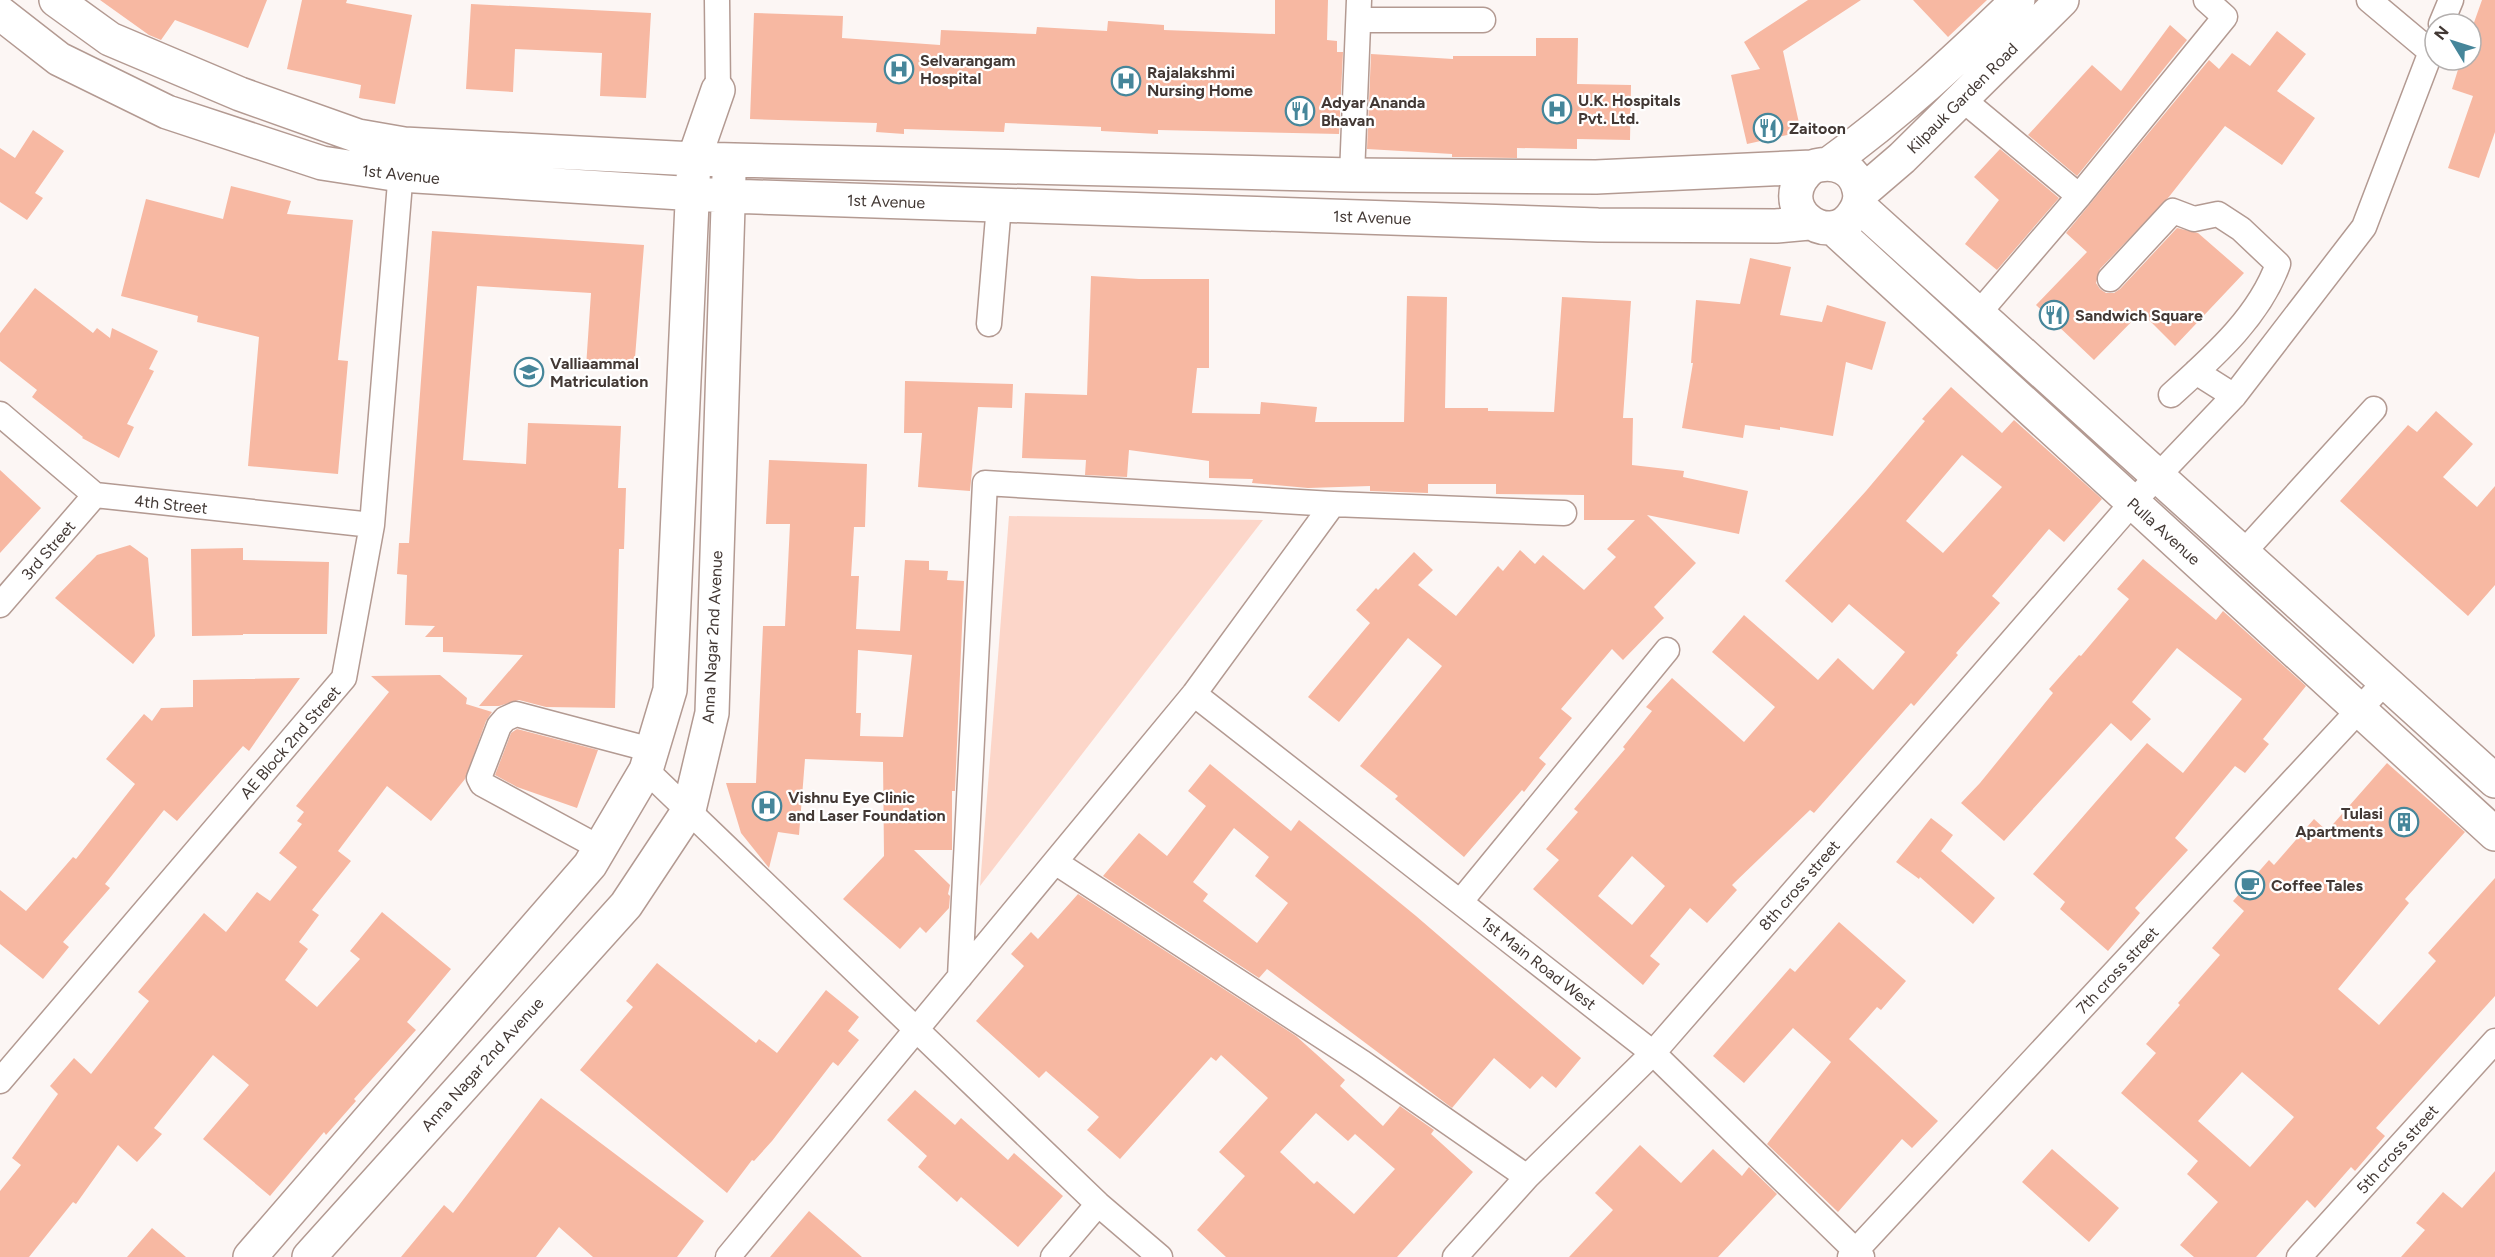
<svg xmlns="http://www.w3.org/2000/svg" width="2495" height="1257" font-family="Figtree,sans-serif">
  <rect width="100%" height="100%" fill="#fcf6f4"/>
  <path fill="#fcd6c9" d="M1009,516l254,4 -283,366z"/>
  <path fill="#f7b8a2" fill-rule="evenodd" d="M100,0h167l-19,48 -73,-28 -14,20 -12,-5z
    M302,0h45l-1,3 66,12 -17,89 -36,-6 2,-13 -74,-16z
    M1275,0h53l-1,40 10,1v11h6l-4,82 -181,-4v4l-57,-3v-4l-96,-4 -1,9 -100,-3v5l-28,-2 1,-9 -127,-4 4,-106 89,3 -1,22 98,7 1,-15 95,4 1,-7 70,4 1,-10 56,4v5l111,4z
    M1808,0h53l-78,51 18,81 -54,12 -16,-69 29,-6 -16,-27z
    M1913,0h74l-39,37z
    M2482,0h13v132l-16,46 -31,-10 25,-72 -21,-7 9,-29h10v-29z
    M471,4l180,9 -5,85 -46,-2 2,-43 -87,-4 -2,43 -47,-3z
    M2170,25l17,15 -110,136 -49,-41 64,-70 29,26z
    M2277,31l29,23 -29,37 38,27 -33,47 -57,-39 -57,72 -68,71 -4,14 4,6 6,4h8l6,-4 57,-61 21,5 46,40 -69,73 -34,-34 -47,48 -58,-55 51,-53 -21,-19 143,-173 10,9 13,-16 18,13z
    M1536,38h42l-1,46 54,1 -1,55 -53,-1v10l-60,-1v10l-65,-1v-3l-85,-5 4,-95 82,5v-3h83z
    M33,130l31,21 -29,42 8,5 -16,22 -27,-18v-54l15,10z
    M2000,149l59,49 -62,72 -32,-26 34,-44 -25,-23z
    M231,186l60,15 -4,13 66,6 -15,140 10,1 -10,113 -90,-8 11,-129 -62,-15 1,-6 -77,-20 25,-97 77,20z
    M432,231l212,14 -10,125 -48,-3 5,-74 -114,-7 -14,174 63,4 2,-41 93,3 -3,62h8l-2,61h-5l-4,159 -69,-1 -27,-7 -20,6h-20l44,-51 -80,-3v-15h-18l10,-11 -30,-1 2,-50 -10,-1 2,-31h10z
    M1750,258l41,9 -11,48 42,7 5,-17 59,17 -14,48 -26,-8 -13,74 -53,-9v3l-35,-5 -2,13 -61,-10 11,-65h-2l5,-63 44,4z
    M1091,276l48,3h70v89h-12l-5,45 68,1 1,-12 56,5 -2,15h89l3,-126 40,1 -2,111h43v3l66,1 8,-115 69,4 -8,117h10l-1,47 52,6 -1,6 65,14 -9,43 -92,-19 49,48 -42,44 10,11 -41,42 -11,-11 -51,60 11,9 -33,40 7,6 -22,28 -2,-2 -58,67 -69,-58 3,-3 -38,-30 82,-100 -34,-28 -69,84 -31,-25 62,-74 -14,-13 20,-22 2,2 36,-38 19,18 -15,15 38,31 42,-50 5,5 17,-21 15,14 8,-9 41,35 32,-33 -9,-8 28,-29h-51v-25l-88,-1v-10h-68v9l-58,-2v-5l-62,2 -56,-5 1,-4 -44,-1v-17l-80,-11 -2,27 -42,-2 1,-15 -64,-2 3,-65 62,2z
    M35,288l58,45 4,-5 13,10 2,-10 46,23 -9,18 5,2 -27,53 7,3 -15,31 -37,-20 1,-1 -51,-40 5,-7 -37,-29v-28z
    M905,381l108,3 -1,24 -34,-1 -8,84 -52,-4 4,-54h-18z
    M1951,387l51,46 12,-13 88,79 -38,43 -15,-13 -57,67 8,7 -44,50 2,2 -44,51 -3,-3 -97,110 -4,-3 -78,75 5,5 -30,33 -17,-15 -40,48 10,8 -17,21 -110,-96 26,-29 -13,-11 32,-37 -4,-3 51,-60 -2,-2 29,-36 -6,-4 26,-29 72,64 31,-35 -63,-55 32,-37 74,65 20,-22 35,32 32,-38 -56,-48 -17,19 -47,-42 81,-90 59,-70 -3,-2zM1962,455l40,32 -59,66 -37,-32zM1632,856l33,30 -33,39 -34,-29z
    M2436,411l37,33 -30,33 34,30 18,-21v99l-27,31 -128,-115 68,-76 9,7z
    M769,460l98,4 -2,63h-11l-3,49h8l-3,53 44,2 5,-71 24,1v9l19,1 -1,9 17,1 -9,210h-3v59h-38l36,35 -2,9 2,2 -1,12 -23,25 -6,-6 -20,22 -57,-50 41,-43 -1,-94 -78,-3 -6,76 -21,-3 -9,36 -28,-35 -15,-50h30l7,-157h22l5,-102h-24zM858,650l54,5 -9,82 -43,-1 1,-23h-5z
    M0,470l41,38 -41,45z
    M130,545l18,13 7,78 -22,28 -78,-66 42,-43z
    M243,548v12l86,2 -2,72h-84v1l-51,1 -1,-87z
    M2143,559l73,61 7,-9 83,75 -43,53 6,5 -24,29 -10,-7 -60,72 13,12 -53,58 5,5 -32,38 -48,-42 5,-7 -32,-28 114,-131 36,30 59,-74 -65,-51 -45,54 19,17 -20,22 -20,-18 -107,118 -43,-38 19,-20 73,-90 -4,-4 30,-34 2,1 48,-57 -12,-10z
    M440,675l27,23 -1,6 26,8 -6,9 -21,58 -34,42 -44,-35 -49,65 13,10 -39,49 7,5 -20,27 9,7 -23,31 32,27 43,-48 -10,-8 32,-39 69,57 -44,53 9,8 -62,69 2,2 -30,34 -2,-3 -54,64 -67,-57 46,-54 -36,-30 -59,73 8,6 -25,28 -19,-17 -42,59 -3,-2 -44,55h-29v-66l21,-26 -9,-7 46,-64 -8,-8 24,-28 17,16 58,-73 -11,-9 66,-79 22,19 31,-40 13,9 27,-34 -18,-14 23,-29 -5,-3 7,-9 -8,-6 93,-114 -18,-16z
    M300,678l-51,73 -6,-5 -66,75 -13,-11 -59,74 5,4 -47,54 6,5 -26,32 -43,-35v-54l26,21 47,-54 3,2 59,-75 -29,-25 38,-45 8,7 9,-13 32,-1v-27z
    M517,729l81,21 -21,58 -60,-21 -22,-12 16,-42z
    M2387,763l78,69 -60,67 4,4 -71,86 41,36 57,-64 -8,-8 67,-75v118l-119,132 9,8 -30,35 -4,-4 -36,41 -8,-8 -51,57h-62l-14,-12 38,-43 -31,-28 11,-13 -77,-68 35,-40 -10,-9 34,-39 -2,-2 42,-48 -8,-7 32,-37 -11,-10 36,-41 5,5 40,-46 13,12zM2242,1072l52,45 -44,50 -52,-46z
    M1210,764l81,67 8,-11 117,96 165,142 -25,30 -14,-12 -12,13 -36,-31 -42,50 -185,-139 -8,9 -156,-102 36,-43 28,23 39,-50 -18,-15zM1234,828l35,29 -14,19 33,27 -31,40 -54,-42 5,-7 -15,-12z
    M1931,818l22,17 -12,16 54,47 -22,26 -53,-47 -1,2 -23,-17z
    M1078,894l218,142 49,44 -5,6 43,40 17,-20 34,24 -3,4 42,38 -76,85h-171l-29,-27 48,-54 -26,-24 49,-54 -47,-43 -5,6 -5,-4 -91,102 -33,-29 12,-13 -53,-46 -7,7 -63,-57 48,-55 -13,-12 20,-22 7,7zM1316,1113l32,28 7,-7 40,35 -41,45 -37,-33 -3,3 -34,-32z
    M1839,922l67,59 -25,29 -4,-3 -28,32 89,82 -26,27 -10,-9 -64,73 -71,-68 64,-82 -38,-34 -49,55 -31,-27 77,-88 5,4z
    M657,963l99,80 3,-4 18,14 49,-63 33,27 -11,14 11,9 -21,26 -5,-4 -61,79 -18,20 -2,-1 -25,33 -147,-123 53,-63 -7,-6z
    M915,1090l40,35 6,-7 47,42 6,-7 49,43 -45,51 -57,-50 -4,5 -39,-35 9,-11 -40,-36z
    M541,1098l163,123 -27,36h-84l-34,-30 -23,30h-135l43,-52 9,8z
    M1640,1145l41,38 32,-34 29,27 7,-9 28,27 -59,63h-149l44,-47 -18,-17z
    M2052,1149l67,59 -30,34 -67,-60z
    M2495,1171v86h-94l24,-27 -9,-7 27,-31 19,16z
    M809,1211l53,46h-92z
    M152,1228l34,29h-59z"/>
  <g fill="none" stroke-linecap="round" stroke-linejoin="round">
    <g stroke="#b39a92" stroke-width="27">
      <path id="street" d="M717,0l1,90
        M2369,0l62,52
        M1359,20h124
        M2441,24l10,-24
        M1961,98l118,98
        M1352,175l7,-175
        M2110,279l63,-68 21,8 24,-5 23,15 37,35c-19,53 -65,93 -107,131
        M1978,314l101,-118 146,-179 -19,-17
        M989,324l10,-119
        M2196,372l38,24
        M0,414l95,81 277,30
        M2242,554l132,-145
        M0,605l95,-110
        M1194,694l459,359 209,204
        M646,770l452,434 62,53
        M600,848l-118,-64 -3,-6 20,-52 6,-7 11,-5 136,36
        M1055,862l308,201 164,114
        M1461,901l206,-251
        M960,977l25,-494 348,21 231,9
        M0,1081l344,-403 28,-153 30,-367
        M728,1257l466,-563 139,-190
        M1053,1257l45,-53
        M1455,1257l72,-80 126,-124 480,-551 101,-106 130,-169 71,-186
        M1850,1257l534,-574
        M2299,1257l196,-216"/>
    </g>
    <g stroke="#b39a92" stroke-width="36">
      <path id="secondary" d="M56,0l54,39 130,55 118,42 46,8 290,15 658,16 244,2 216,-10c21,-7 43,0 47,23 2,8 0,16 -5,23 -24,40 -88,-8 -42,-46
        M0,13l59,46 108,53 155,51 78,12 328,21 870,29 178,1 33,-3
        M1830,163c68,-49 128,-105 188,-163
        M1860,194l42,-36 160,-158
        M1858,205l637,576
        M1833,228l662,606
        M250,1257l340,-392 56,-95 24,-80 24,-531 24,-69
        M309,1257l317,-352 63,-95 23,-97 17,-538"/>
    </g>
    <use href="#street" stroke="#fff" stroke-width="24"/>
    <use href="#secondary" stroke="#fff" stroke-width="33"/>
  </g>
  <defs>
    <g id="hospital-ring" transform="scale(1.5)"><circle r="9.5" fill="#fff" stroke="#46869a" stroke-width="1.5"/><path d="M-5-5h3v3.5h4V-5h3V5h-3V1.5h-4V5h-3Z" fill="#46869a"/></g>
    <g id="restaurant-ring" transform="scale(1.5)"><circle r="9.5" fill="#fff" stroke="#46869a" stroke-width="1.5"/><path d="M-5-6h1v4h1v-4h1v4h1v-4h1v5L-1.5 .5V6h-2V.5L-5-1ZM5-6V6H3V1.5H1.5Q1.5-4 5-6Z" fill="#46869a"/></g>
    <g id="school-ring" transform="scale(1.5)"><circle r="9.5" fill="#fff" stroke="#46869a" stroke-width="1.5"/><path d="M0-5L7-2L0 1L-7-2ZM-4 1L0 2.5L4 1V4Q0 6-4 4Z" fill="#46869a"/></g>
    <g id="building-ring" transform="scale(1.5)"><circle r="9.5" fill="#fff" stroke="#46869a" stroke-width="1.5"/><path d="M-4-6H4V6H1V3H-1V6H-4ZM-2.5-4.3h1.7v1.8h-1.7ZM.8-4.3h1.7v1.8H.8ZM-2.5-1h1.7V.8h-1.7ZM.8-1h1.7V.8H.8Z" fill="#46869a"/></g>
    <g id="cafe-ring" transform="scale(1.5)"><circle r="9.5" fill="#fff" stroke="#46869a" stroke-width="1.5"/><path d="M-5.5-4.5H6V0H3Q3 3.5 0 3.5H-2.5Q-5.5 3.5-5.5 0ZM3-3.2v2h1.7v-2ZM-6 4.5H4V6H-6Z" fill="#46869a"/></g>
  </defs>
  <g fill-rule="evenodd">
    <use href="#hospital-ring" x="899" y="69"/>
    <use href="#hospital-ring" x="1126" y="81"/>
    <use href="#hospital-ring" x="1557" y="109"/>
    <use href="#restaurant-ring" x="1300" y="111"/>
    <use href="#restaurant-ring" x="1768" y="128"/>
    <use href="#restaurant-ring" x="2054" y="315"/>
    <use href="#school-ring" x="529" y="372"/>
    <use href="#hospital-ring" x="767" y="806"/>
    <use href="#building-ring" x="2404" y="822"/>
    <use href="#cafe-ring" x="2250" y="885"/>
  </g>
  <g text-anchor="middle" stroke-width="4.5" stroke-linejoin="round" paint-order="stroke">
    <g font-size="16" font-weight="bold" fill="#423834" stroke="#fff" text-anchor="start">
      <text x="920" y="66">Selvarangam<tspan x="920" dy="18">Hospital</tspan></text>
      <text x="1147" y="78">Rajalakshmi<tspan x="1147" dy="18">Nursing Home</tspan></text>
      <text x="1578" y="106">U.K. Hospitals<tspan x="1578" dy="18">Pvt. Ltd.</tspan></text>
      <text x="1321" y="108">Adyar Ananda<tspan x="1321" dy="18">Bhavan</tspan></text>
      <text x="1789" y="134">Zaitoon</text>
      <text x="2075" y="321">Sandwich Square</text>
      <text x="550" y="369">Valliaammal<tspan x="550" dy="18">Matriculation</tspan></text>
      <text x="788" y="803">Vishnu Eye Clinic<tspan x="788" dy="18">and Laser Foundation</tspan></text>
      <text x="2383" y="819" text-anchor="end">Tulasi<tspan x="2383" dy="18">Apartments</tspan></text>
      <text x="2271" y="891">Coffee Tales</text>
    </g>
    <g font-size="16" fill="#423834" stroke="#fff">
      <text transform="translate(1962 98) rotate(-45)" y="6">Kilpauk Garden Road</text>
      <text transform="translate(401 174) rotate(6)" y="6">1st Avenue</text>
      <text transform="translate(886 201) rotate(2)" y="6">1st Avenue</text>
      <text transform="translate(1372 217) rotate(2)" y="6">1st Avenue</text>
      <text transform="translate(171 504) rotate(6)" y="6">4th Street</text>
      <text transform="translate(2164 531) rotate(42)" y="6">Pulla Avenue</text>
      <text transform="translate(48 550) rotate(-49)" y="6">3rd Street</text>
      <text transform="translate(712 637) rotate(-87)" y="6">Anna Nagar 2nd Avenue</text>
      <text transform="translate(290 742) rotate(-49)" y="6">AE Block 2nd Street</text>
      <text transform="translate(1799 885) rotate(-49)" y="6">8th cross street</text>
      <text transform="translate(1539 963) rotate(38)" y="6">1st Main Road West</text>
      <text transform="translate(2117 970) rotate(-47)" y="6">7th cross street</text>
      <text transform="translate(482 1064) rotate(-48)" y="6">Anna Nagar 2nd Avenue</text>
      <text transform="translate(2397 1149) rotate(-48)" y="6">5th cross street</text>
    </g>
  </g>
  <g transform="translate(2453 42) rotate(308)"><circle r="28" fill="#ffffff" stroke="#b3afae" stroke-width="1.5"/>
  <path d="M0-4.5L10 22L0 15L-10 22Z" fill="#46869a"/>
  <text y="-9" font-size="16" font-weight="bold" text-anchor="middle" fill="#423834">N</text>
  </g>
</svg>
